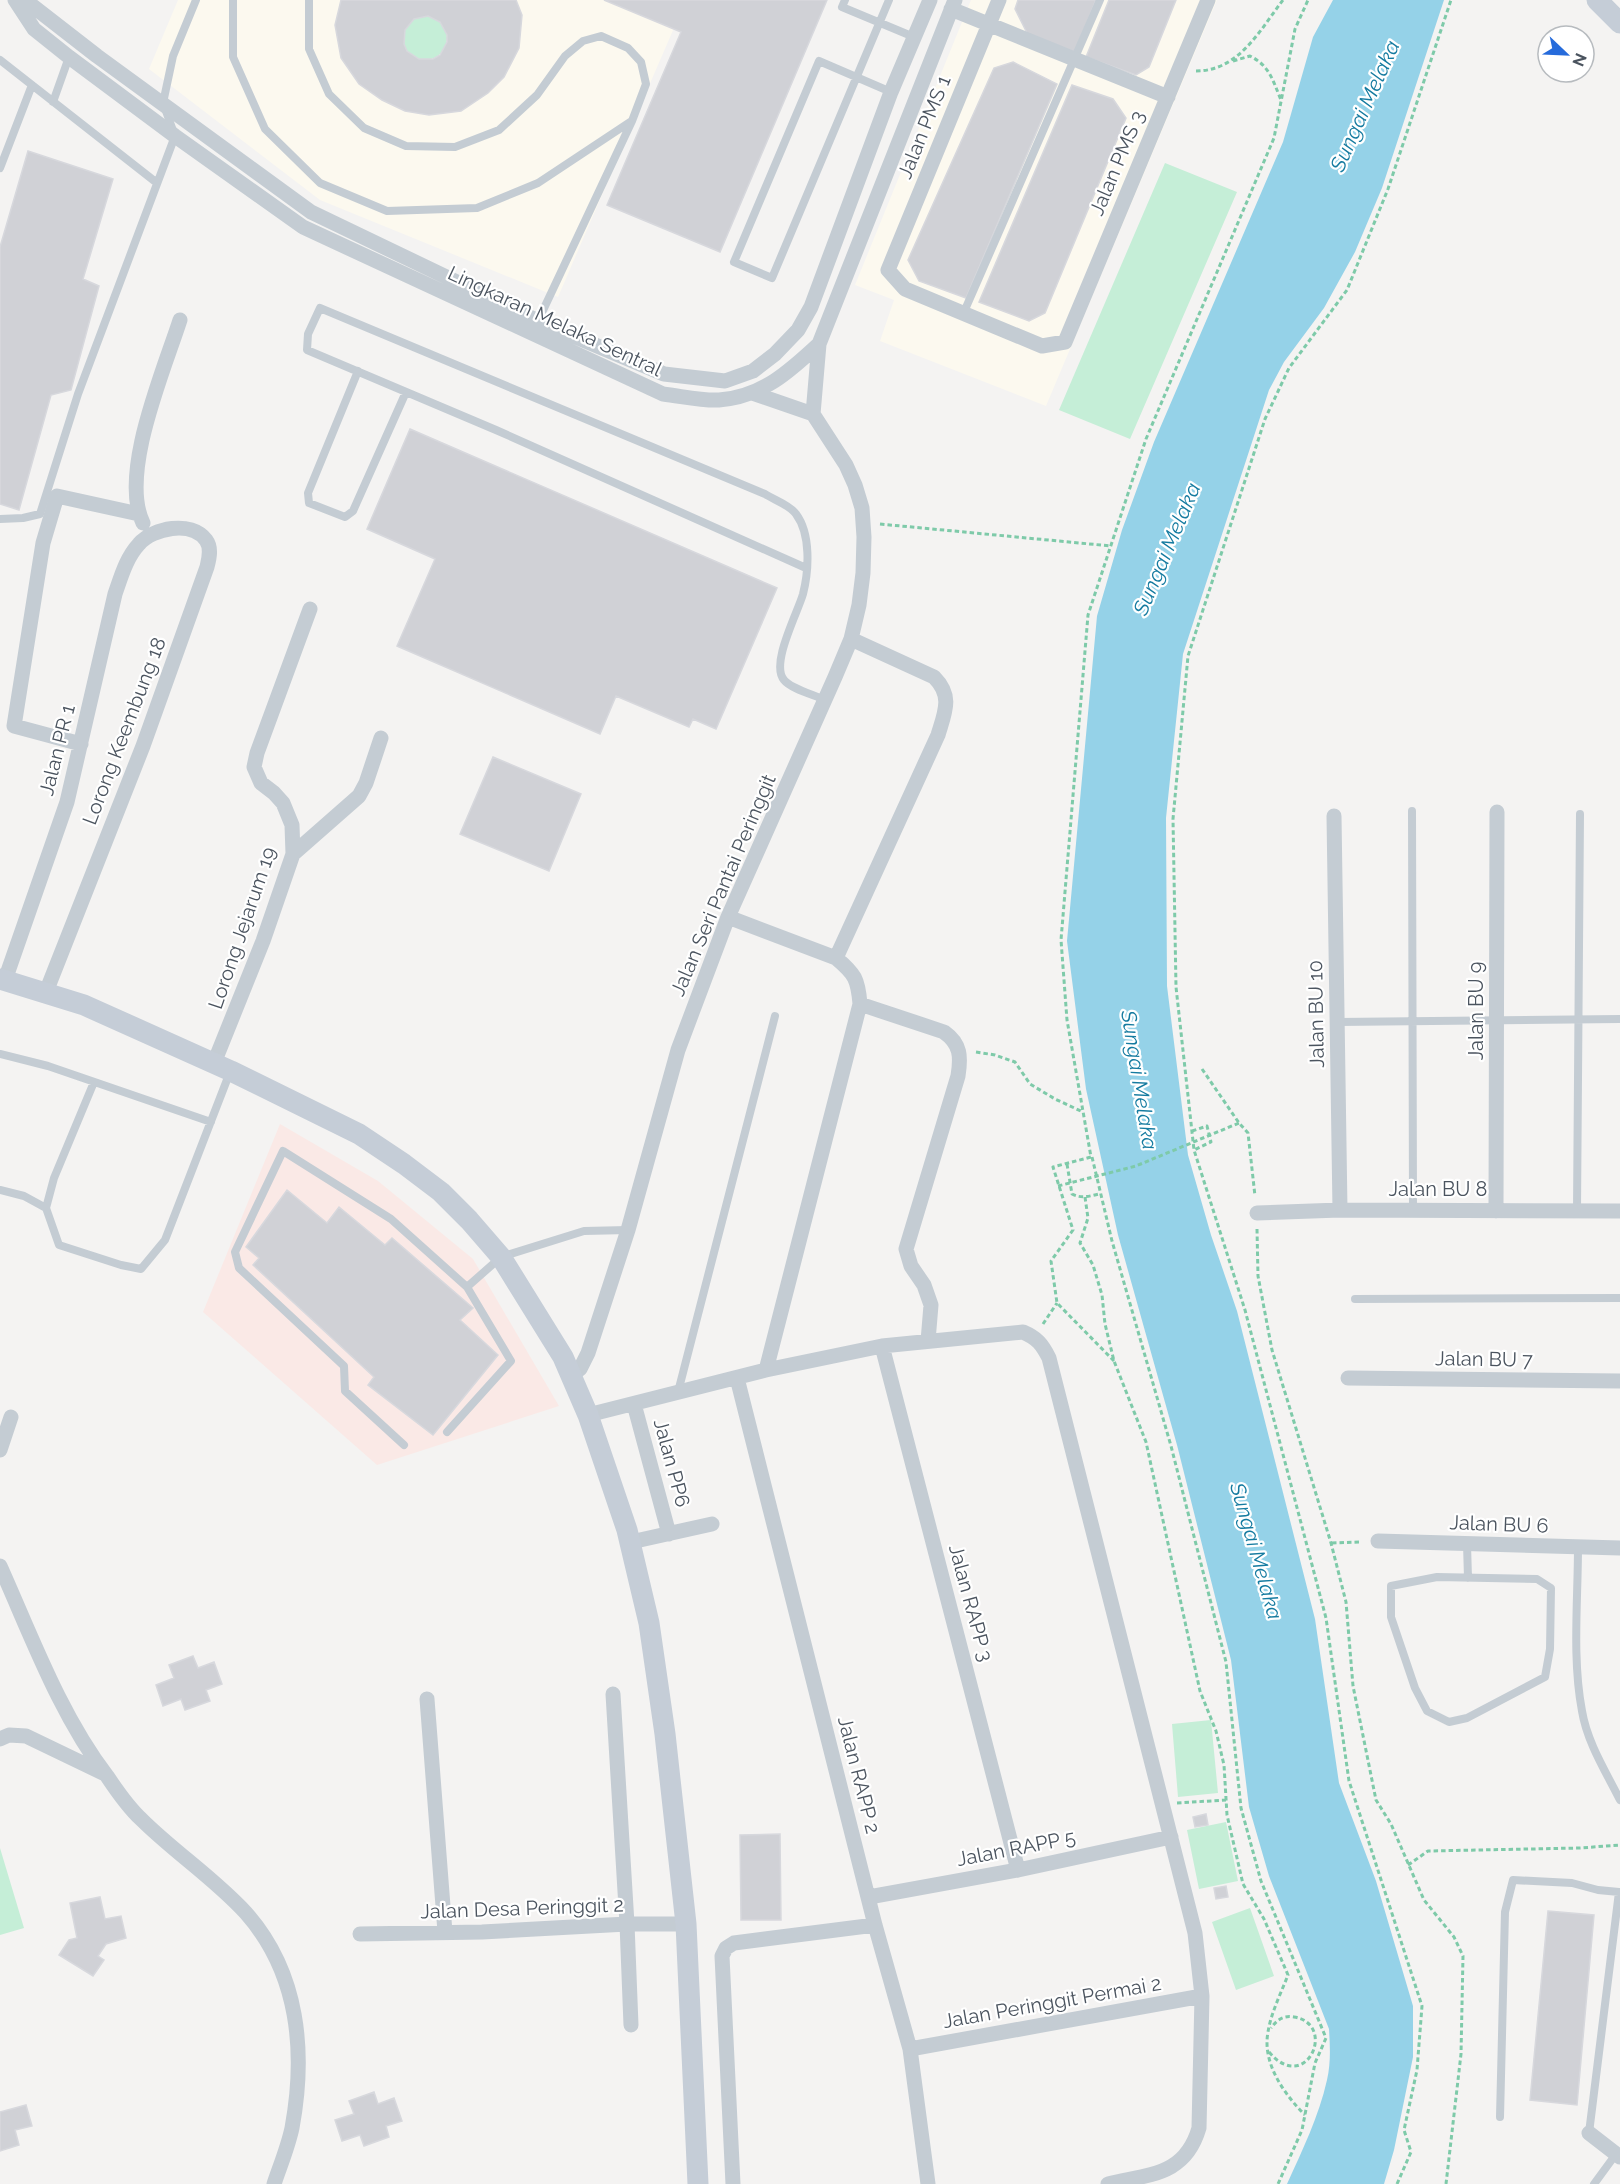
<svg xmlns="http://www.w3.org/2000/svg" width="1620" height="2184" font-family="Raleway,sans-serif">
  <rect width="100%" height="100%" fill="#f4f3f2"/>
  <path fill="#fcf9ef" d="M178,0h508l-128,297 -238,-97 -171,-131z
    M971,0h246l-171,406 -166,-65 14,-41 -39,-15z"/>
  <path fill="#fae9e6" d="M280,1124l98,57 95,78 86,147 -182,59 -174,-153z"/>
  <path fill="#c5eed7" d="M403 38a22 22 0 1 1 44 0a22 22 0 1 1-44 0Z
    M1165,163l72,29 -107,247 -71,-29z
    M1211,1720l7,73 -40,4 -6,-73z
    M1226,1822l12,59 -39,8 -12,-59z
    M0,1848l24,80 -24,7z
    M1250,1908l24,68 -38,14 -24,-68z"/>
  <path fill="#95d2e8" d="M1333,0h111l-62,188 -27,64 -31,56 -40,54 -15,28 -86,264 -17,164 1,168 21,169 23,80 26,76 78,308 24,164 37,98 37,125v51l-19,93 -10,34h-97c15,-33 32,-68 40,-104 4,-17 3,-34 2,-51l-60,-153 -20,-69 -18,-147 -54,-215 -59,-210 -32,-146 -19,-148 30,-325 25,-86 32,-88 129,-300 30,-105z"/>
  <path fill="#d0d1d6" stroke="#d7d8dd" stroke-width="1.5" fill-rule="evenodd" d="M341,0h175l6,15 -3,33 -15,29 -16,16 -27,18 -32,4 -24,-4 -23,-11 -23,-16 -18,-26 -6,-33zM428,16l12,6 7,13v7l-7,13 -7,4h-14l-12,-8 -3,-7 1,-14 9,-11z
    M604,0h223l-107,252 -113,-47 74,-173z
    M1018,0h78l-21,52 -47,-17 -13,-26z
    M1109,0h67l-27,67 -13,8 -50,-18z
    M1013,62l44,22 -91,214 -47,-17 -11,-21 86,-192z
    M1072,85l41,14 13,19 -81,195 -16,8 -50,-19z
    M28,151l85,28 -30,100 16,7 -28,104 -20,5 -32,115 -19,-6v-257z
    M410,429l367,159 -61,141 -23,-10 -4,8 -73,-31 -16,38 -203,-88 38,-87 -68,-30z
    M493,757l88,37 -32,77 -89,-37z
    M287,1190l40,33 12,-16 46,38 7,-7 81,70 -13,12 38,35 -65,80 -65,-50 6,-8 -121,-112 6,-7 -13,-11z
    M193,1656l5,12 16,-6 8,22 -16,6 4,11 -25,9 -4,-11 -18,7 -7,-21 18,-7 -5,-13z
    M1206,1814l2,11 -13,2 -2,-10z
    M780,1834l1,86h-40l-1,-85z
    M1226,1886l2,11 -12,2 -2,-11z
    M100,1897l5,22 16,-3 5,22 -20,6 -8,12 6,4 -11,16 -34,-21 10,-15 8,-2 -7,-35z
    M1548,1911l46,4 -17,190 -47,-5z
    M374,2092l4,12 16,-6 8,23 -16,5 3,11 -25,9 -4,-11 -18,6 -7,-21 19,-6 -5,-13z
    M26,2105l6,21 -17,4 4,15 -19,6v-39z"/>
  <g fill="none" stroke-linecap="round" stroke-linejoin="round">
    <path stroke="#7ecaa9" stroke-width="3" stroke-dasharray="4.5 3" stroke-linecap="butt" d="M1233,61l17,-5c20,10 23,25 31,44
      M1196,71c43,0 64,-41 87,-71
      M880,524l231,22
      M976,1052l19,3 20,7 15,22 25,15 28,13
      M1202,1069l37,54 9,10 7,63
      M1192,1131l15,-5 4,16 -17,8
      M1092,1157l20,84 59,205 55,216 15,146 20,73 65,157 -11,25 -13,67 -24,54
      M1067,1164l5,30c9,5 18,2 27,0
      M1085,1197l3,21 -8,25 13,22 9,30 3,29 9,37 32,81 54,249 16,40 8,34 3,50 16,69 21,35 24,56c-7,18 -17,38 -20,57 -6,31 16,62 37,83
      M1257,1229l1,47 14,74 59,193 15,59 7,84 23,114 15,24 33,76 30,37 9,19 -2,98 -15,130
      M1043,1324l14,-21
      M1114,1361l-57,-58 -6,-42 22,-31 -20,-63 38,-10 -24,-137 -6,-80 27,-325 58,-176 128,-301 21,-109 13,-29
      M1332,1543l29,-1
      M1177,1803l49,-3
      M1408,1865l20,-14 152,-3 40,-3
      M1269,2052c37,44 69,-28 25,-35 -11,-2 -17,3 -23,11
      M1397,2184l14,-32 -7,-22 13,-60 5,-64 -73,-225 -23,-163 -81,-308 -51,-160 -18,-163 -3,-168 15,-163 77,-237 24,-51 58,-78 41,-101 63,-189"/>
    <path stroke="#c4ccd3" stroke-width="8" d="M233,0v57l32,72 55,54 67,28 90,-3 61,-25 92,-61
      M309,0v49l20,45 35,34 42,18 49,1 44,-17 38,-35 28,-39 18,-15 18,-5 27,12 13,14 5,22 -14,37 -94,200
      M845,0l-3,7 72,30
      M889,0l-117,278 -38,-16 85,-201 72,31
      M0,60l157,123
      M53,102l16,-45
      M0,168l32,-83
      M964,312l136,-312
      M358,371l-50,122 1,10 36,14 8,-6 53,-119
      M0,519l23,-1 17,-4 38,-120 97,-258 -12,-33 10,-47 23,-56
      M806,568l-310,-138 -189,-80 1,-16 12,-26 445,186c9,6 25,11 31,20 15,20 13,56 7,80 -5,18 -33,70 -19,86 7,9 31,15 41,20
      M1412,811l1,399
      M1338,1022l282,-3
      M0,1054l48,12 163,56
      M0,1190l24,6 22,12 13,37 62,20 20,4 24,-29 65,-168
      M46,1208l8,-30 40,-96
      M1577,1211l3,-397
      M1355,1299l265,-1
      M678,1392l97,-376
      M447,1432l64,-71 -44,-74
      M404,1445l-59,-54 -1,-25 -105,-98 -4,-16 48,-101 108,68 76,68 34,-30 83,-26 44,-1
      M1467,1544l1,34
      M1578,1547c0,54 -6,111 4,164 5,31 24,61 38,89
      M1437,1577l100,2 14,9 -1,61 -5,28 -78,41 -18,4 -22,-11 -12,-23 -24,-71v-31z
      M1500,2117l5,-205 8,-32 59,3 26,7 21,2 -30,241
      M1594,2184l22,-30"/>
    <path stroke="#c4ccd3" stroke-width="15" d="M15,0l19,29 35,28 106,79 128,91 360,167c18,2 39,7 56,6 43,-3 71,-29 100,-56l136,-344
      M25,0l72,56 214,156 227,109 126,53 61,7 28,-10 22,-17 23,-24 13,-23 80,-215 39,-92
      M999,0l-111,270 17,19 137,57 23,-4 143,-342
      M951,9l217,88
      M752,393l61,21
      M143,523c-24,-49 21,-153 37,-203
      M81,744l-67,-18 29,-183 14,-47 82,18
      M1334,816l6,394
      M293,854l66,-58 7,-13 15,-45
      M728,917l108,41c19,16 22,21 24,46l-94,366
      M836,958l102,-223c7,-23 15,-39 -4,-58l-83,-38
      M5,980l62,-178 48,-208c6,-17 11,-36 24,-50 14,-16 52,-24 67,-4 6,8 3,19 1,27l-64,179 -97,246
      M860,1004l84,28c17,12 17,25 14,44l-52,173 5,17 13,19 7,20 -3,36
      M214,1063l49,-122 30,-87 -1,-29 -9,-22 -9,-10 -13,-10 -7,-16 3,-14 53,-144
      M1496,1211l1,-399
      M1257,1213l83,-3 280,1
      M882,1346l136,524
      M571,1374l9,-5 8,-16 40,-123 50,-180 50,-133 107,-240 16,-38 8,-34 4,-32 1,-36 -2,-29 -7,-23 -9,-20 -33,-51 6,-70
      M737,1378l138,547 35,124 18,135
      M1348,1378l272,3
      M634,1404l35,130
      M588,1415l178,-45 116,-24 141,-14c14,6 19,12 26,26l146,575 7,63 -3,132c-14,48 -50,46 -91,56
      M0,1450l11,-33
      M1378,1541l242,7
      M631,1542l81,-18
      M0,1566c31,69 60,149 107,210 10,15 21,31 34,43 33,33 73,59 105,94 53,60 60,139 46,215 -4,19 -12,38 -18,56
      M613,1694l14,230 4,101
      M427,1699l18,233
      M0,1739l9,-4 17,1 79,38
      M869,1897l149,-27 153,-33
      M360,1934l122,-2 145,-8h59
      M910,2049l292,-53
      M1589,2133l31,24
      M733,2184l-11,-228 4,-8 8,-5 141,-18"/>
    <path stroke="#c5cdd7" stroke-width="21" d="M1597,0l23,23
      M0,979l84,26 147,66 128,63 45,30 37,28 28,28 32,37 62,100 25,58 39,115 22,93 16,111 21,190 12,260"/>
    <path stroke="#7ecaa9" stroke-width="3" stroke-dasharray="4.5 3" stroke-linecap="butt" d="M1058,1186l78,-20 103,-43"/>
  </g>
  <g text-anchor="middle" stroke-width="4.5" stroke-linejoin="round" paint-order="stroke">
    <g font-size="20" fill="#4b545f" stroke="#fff">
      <text transform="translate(924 127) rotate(-68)" y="7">Jalan PMS 1</text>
      <text transform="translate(1117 163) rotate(-67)" y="7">Jalan PMS 3</text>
      <text transform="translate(555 321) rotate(25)" y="7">Lingkaran Melaka Sentral</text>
      <text transform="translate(124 731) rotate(-69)" y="7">Lorong Keembung 18</text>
      <text transform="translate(57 750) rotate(-76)" y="7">Jalan PR 1</text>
      <text transform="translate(723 885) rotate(-67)" y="7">Jalan Seri Pantai Peringgit</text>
      <text transform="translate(242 928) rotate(-71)" y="7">Lorong Jejarum 19</text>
      <text transform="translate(1476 1011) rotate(-90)" y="7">Jalan BU 9</text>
      <text transform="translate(1316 1014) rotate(-91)" y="7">Jalan BU 10</text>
      <text x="1438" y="1196">Jalan BU 8</text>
      <text transform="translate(1484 1359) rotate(1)" y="7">Jalan BU 7</text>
      <text transform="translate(672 1463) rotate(75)" y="7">Jalan PP6</text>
      <text transform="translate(1499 1524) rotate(2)" y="7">Jalan BU 6</text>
      <text transform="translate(971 1603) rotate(75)" y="7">Jalan RAPP 3</text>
      <text transform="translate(859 1775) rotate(76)" y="7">Jalan RAPP 2</text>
      <text transform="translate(1016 1848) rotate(-11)" y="7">Jalan RAPP 5</text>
      <text transform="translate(522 1908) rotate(-2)" y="7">Jalan Desa Peringgit 2</text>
      <text transform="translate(1052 2002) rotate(-10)" y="7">Jalan Peringgit Permai 2</text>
    </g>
    <g font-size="21" font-style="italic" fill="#157ba0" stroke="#fff">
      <text transform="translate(1365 106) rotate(-66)" y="7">Sungai Melaka</text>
      <text transform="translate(1167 549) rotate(-67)" y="7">Sungai Melaka</text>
      <text transform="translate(1139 1080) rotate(81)" y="7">Sungai Melaka</text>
      <text transform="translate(1256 1551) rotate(74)" y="7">Sungai Melaka</text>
    </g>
  </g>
  <g transform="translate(1566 54) rotate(113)"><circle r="28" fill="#ffffff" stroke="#b7bbbf" stroke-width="1.5"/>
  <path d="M0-4.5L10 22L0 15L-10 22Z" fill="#266bdb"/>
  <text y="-9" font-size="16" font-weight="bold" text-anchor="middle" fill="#4b545f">N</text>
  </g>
</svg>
